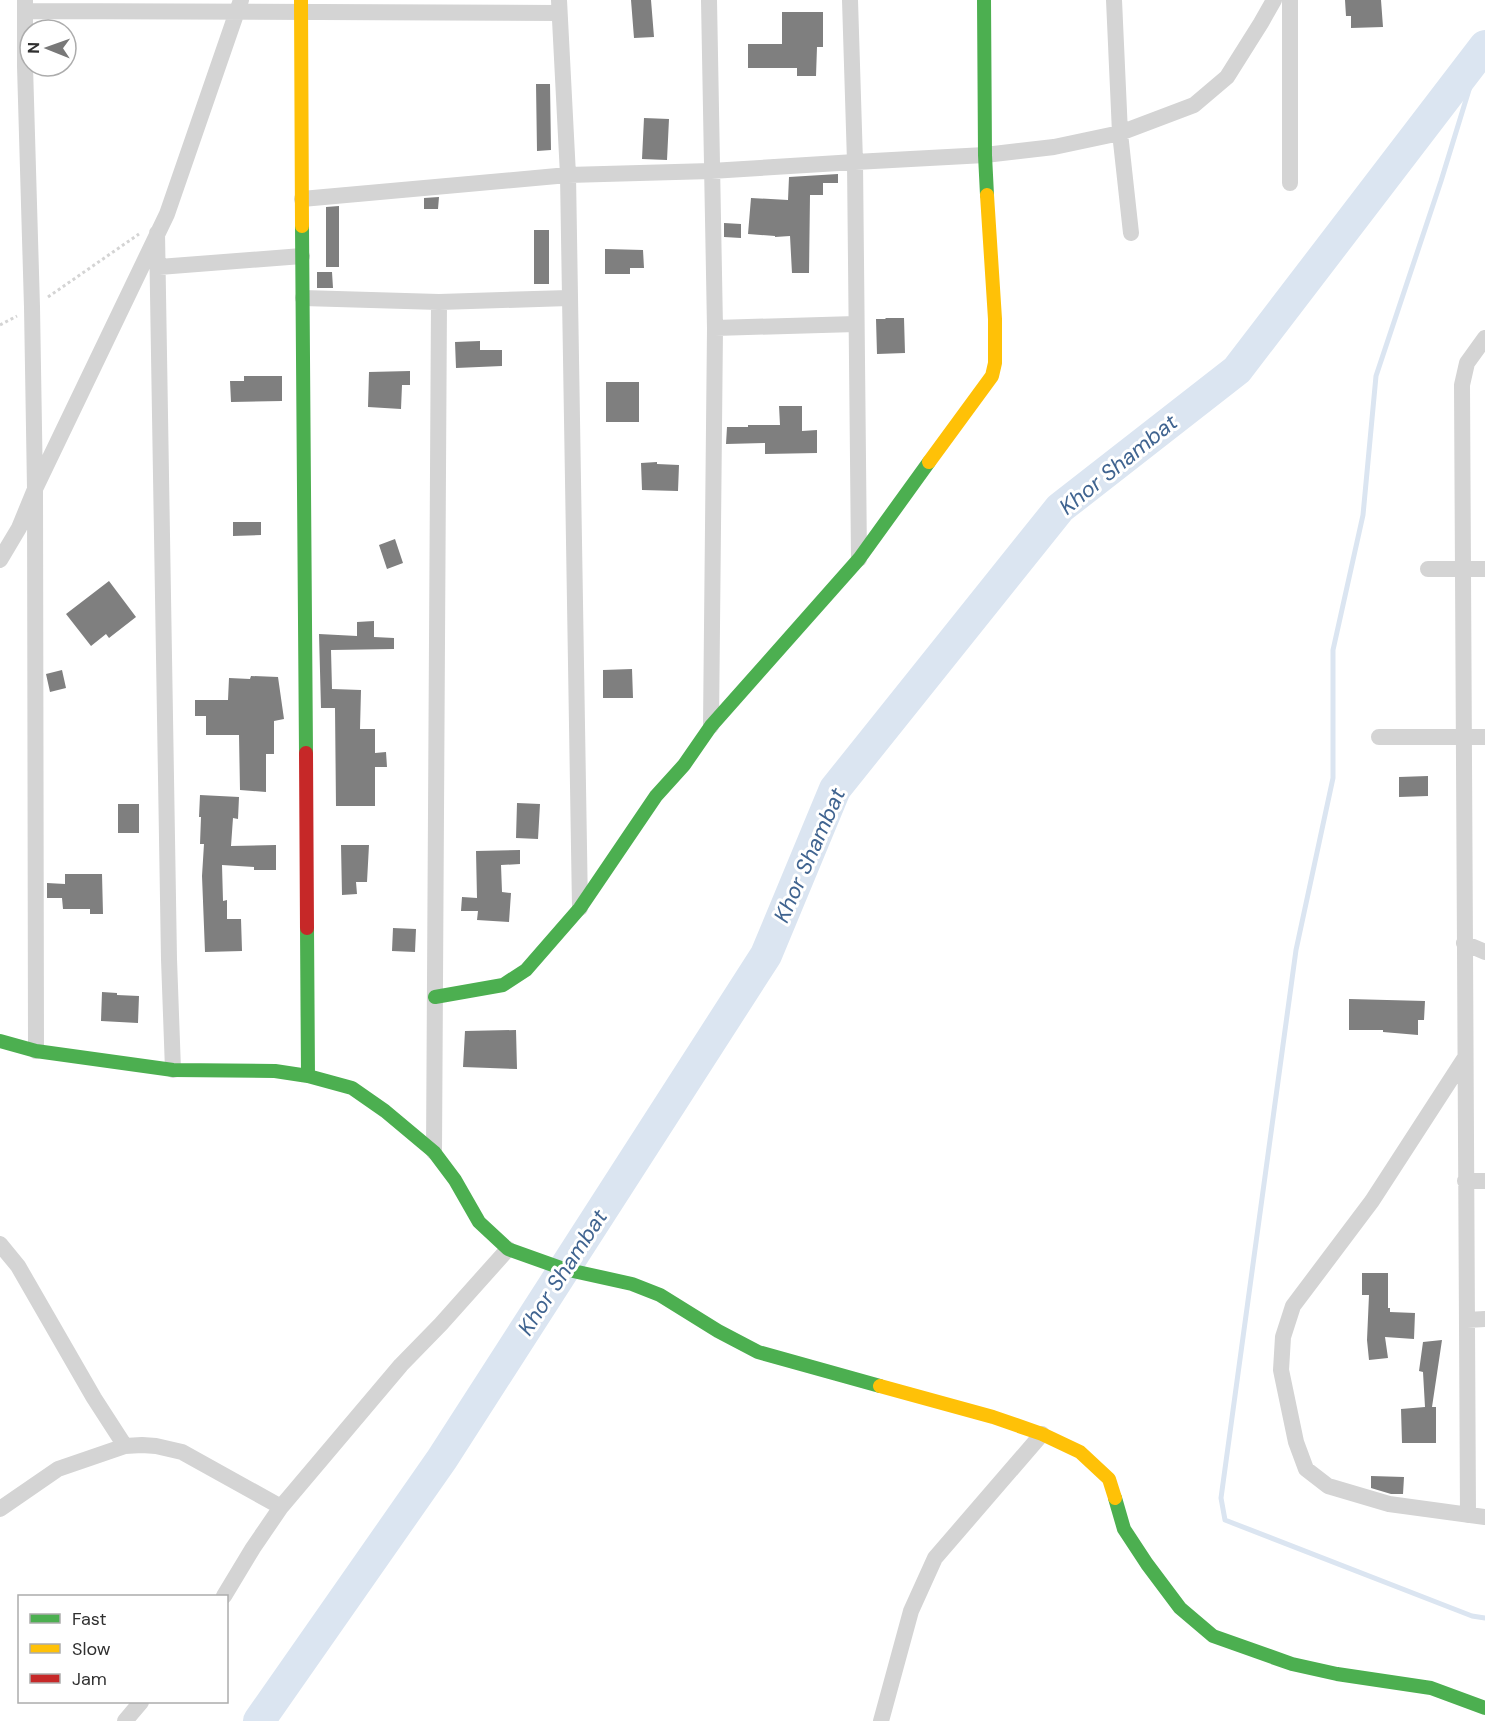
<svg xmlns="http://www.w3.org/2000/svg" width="1485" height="1721" font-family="'DM Sans',sans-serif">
  <rect width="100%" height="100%" fill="#fff"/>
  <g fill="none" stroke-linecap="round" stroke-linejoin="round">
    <path stroke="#dbe5f1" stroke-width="5" d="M1480,54l-39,127 -65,195 -13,139 -30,135v128l-37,172 -75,548 4,22 247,96 13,2"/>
    <path stroke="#dbe5f1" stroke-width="32" d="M259,1721l183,-262 324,-504 69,-166 225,-281 177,-138 248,-324"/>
  </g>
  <path fill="#7f7f7f" d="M631,0h20l3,37 -20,1z
    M1345,0h36l2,27 -32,1v-12h-5z
    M782,12h41v35h-6l-1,29h-19v-8h-49v-24h34z
    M536,84h14l1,66 -14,1z
    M644,118l25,1 -2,41 -25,-1z
    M838,174v9h-15v12h-13l-1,78h-17l-2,-37 -15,1v-1l-27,-2 3,-36 37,2 1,-23z
    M439,197l-1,12h-14v-11z
    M339,206v61h-13v-60z
    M724,223l17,1v14l-17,-1z
    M534,230h15v54h-15z
    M605,249l38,1 1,18h-14v6h-25z
    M317,272h15l1,16h-16z
    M886,318h18l1,35 -28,1 -1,-35h9z
    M480,341v9h22v16l-46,2 -1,-26z
    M410,371v14h-8l-1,24 -33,-2 1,-35z
    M244,376h38v25l-51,1 -1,-21h14z
    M606,382h33v40h-33z
    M779,406h23v25l15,-1v23l-52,1v-11l-39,1 1,-17h21v-2h32z
    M657,462v2l22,1 -1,26 -36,-1 -1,-27z
    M233,522h28v13l-28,1z
    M395,539l8,24 -16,6 -8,-24z
    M109,581l27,36 -27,21 -3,-4 -15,12 -25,-32z
    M374,621v16l20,1v11l-63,1 1,39 29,1 -1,39h15v24l11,-1 1,15h-12v39h-39l-1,-98h-14l-2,-74 38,2v-14z
    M632,669l1,29h-30v-28z
    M62,670l4,18 -16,4 -4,-18z
    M251,676l27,1 6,42 -10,2v33h-8v38l-26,-2 -1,-55h-33v-19h-11v-16h33l1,-22 21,1z
    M1428,776v20l-29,1v-20z
    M200,795l39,2 -1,22 -5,-1 -2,28 45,-1v25h-22v-3l-32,-2 1,36 4,-1v19h14l1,32 -37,1 -3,-76 2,-32h-4l1,-27h-2z
    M517,803l23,1 -2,35 -22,-1z
    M118,804h21v29h-21z
    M341,845h28l-2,37h-11l1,12 -15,1z
    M520,850v14l-19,1 1,27 9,1 -2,29 -32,-2 1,-9h-17l1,-14 15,1 -1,-47z
    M65,874h37l1,40h-13v-5h-27l-1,-11h-15v-15l18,1z
    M393,928l23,1 -1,23 -23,-1z
    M102,992l15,1v2l22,1 -1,27 -37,-2z
    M1349,999l76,2 -1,19h-6v15l-35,-3v-2h-34z
    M516,1030l1,39 -54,-2 2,-36z
    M1362,1273h26v35h2v4l25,1 -1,26 -29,-2 3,21 -19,2 -2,-20 2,-45h-7z
    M1442,1340l-10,67h4v36h-34l-1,-34 24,-2 -2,-35 -4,-1 4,-29z
    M1371,1476l33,1 -1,17h-12l-20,-6z"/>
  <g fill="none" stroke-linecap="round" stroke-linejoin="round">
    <path stroke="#d4d4d4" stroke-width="3" stroke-dasharray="3 3" stroke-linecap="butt" d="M48,297l91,-63
      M0,325l17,-9"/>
    <path stroke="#d4d4d4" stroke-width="16" d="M25,0v66l7,241 3,182 1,562
      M559,0l9,175 12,733
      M709,0l6,328 -4,398
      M850,0l5,162 4,397
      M1114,0l6,133 11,100
      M1290,0v183
      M25,11l534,2
      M302,199l266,-24 143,-4 144,-9 130,-7 69,-8 66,-14 74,-28 33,-28 34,-54 13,-23
      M157,233l12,726 4,111
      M159,267l143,-11
      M303,298l136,4 130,-4
      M715,328l141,-4
      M0,560l19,-32 16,-39 132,-275 74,-214
      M1428,569h57
      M1379,737h106
      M1464,943l21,9
      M1464,1059l-92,142 -79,105 -10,31 -2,33 15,72 10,27 22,17 61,18 96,13
      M434,1152l5,-850
      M1465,1181h20
      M0,1244l18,22 76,132 31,48
      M1467,1320l18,-1
      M0,1509l58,-40 67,-23 17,-1 14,1 26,6 99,55
      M1468,1515l-6,-1130 5,-22 18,-25
      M224,1596l29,-48 28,-41 120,-142 40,-41 67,-75
      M125,1721l16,-19
      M881,1721l30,-110 24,-53 107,-124"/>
    <path stroke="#4caf50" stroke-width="14" d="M984,0l1,155 2,40
      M302,226l4,527
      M435,997l68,-12 23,-15 54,-62 76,-112 28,-31 27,-39 148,-167 70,-97
      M0,1041l36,10 137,19 102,1 33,5 -1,-148
      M308,1076l44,12 33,23 49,41 21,28 24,42 29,27 56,20 68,15 28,11 58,36 40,21 122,34
      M1115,1498l9,31 23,35 33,44 33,28 79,28 45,10 94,14 54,20"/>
    <path stroke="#ffc107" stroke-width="14" d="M301,0l1,226
      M929,462l63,-86 3,-13v-44l-8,-124
      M880,1386l113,31 49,17 38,18 29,27 6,19"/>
    <path stroke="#c62828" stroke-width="14" d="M306,753l1,175"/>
  </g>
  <g text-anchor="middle" stroke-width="6" stroke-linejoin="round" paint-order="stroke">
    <g font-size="22" font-style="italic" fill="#406490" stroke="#fff">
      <text transform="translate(1118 464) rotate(-39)" y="8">Khor Shambat</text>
      <text transform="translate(809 855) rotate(-66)" y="8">Khor Shambat</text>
      <text transform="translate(562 1272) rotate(-57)" y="8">Khor Shambat</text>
    </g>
  </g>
  <rect x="18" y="1595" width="210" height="108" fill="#ffffff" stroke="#acacac" stroke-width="1.5"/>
  <rect x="30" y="1614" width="30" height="9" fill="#4caf50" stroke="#acacac" stroke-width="1.5"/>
  <text x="72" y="1625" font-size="18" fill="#303030">Fast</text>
  <rect x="30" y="1644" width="30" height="9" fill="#ffc107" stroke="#acacac" stroke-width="1.5"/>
  <text x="72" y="1655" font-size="18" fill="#303030">Slow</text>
  <rect x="30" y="1674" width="30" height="9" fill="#c62828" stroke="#acacac" stroke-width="1.5"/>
  <text x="72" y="1685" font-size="18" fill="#303030">Jam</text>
  <g transform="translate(48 48) rotate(271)"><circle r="28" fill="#ffffff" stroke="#acacac" stroke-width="1.5"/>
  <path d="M0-4.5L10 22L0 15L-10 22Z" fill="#787878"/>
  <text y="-9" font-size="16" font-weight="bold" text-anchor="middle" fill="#303030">N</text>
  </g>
</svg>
